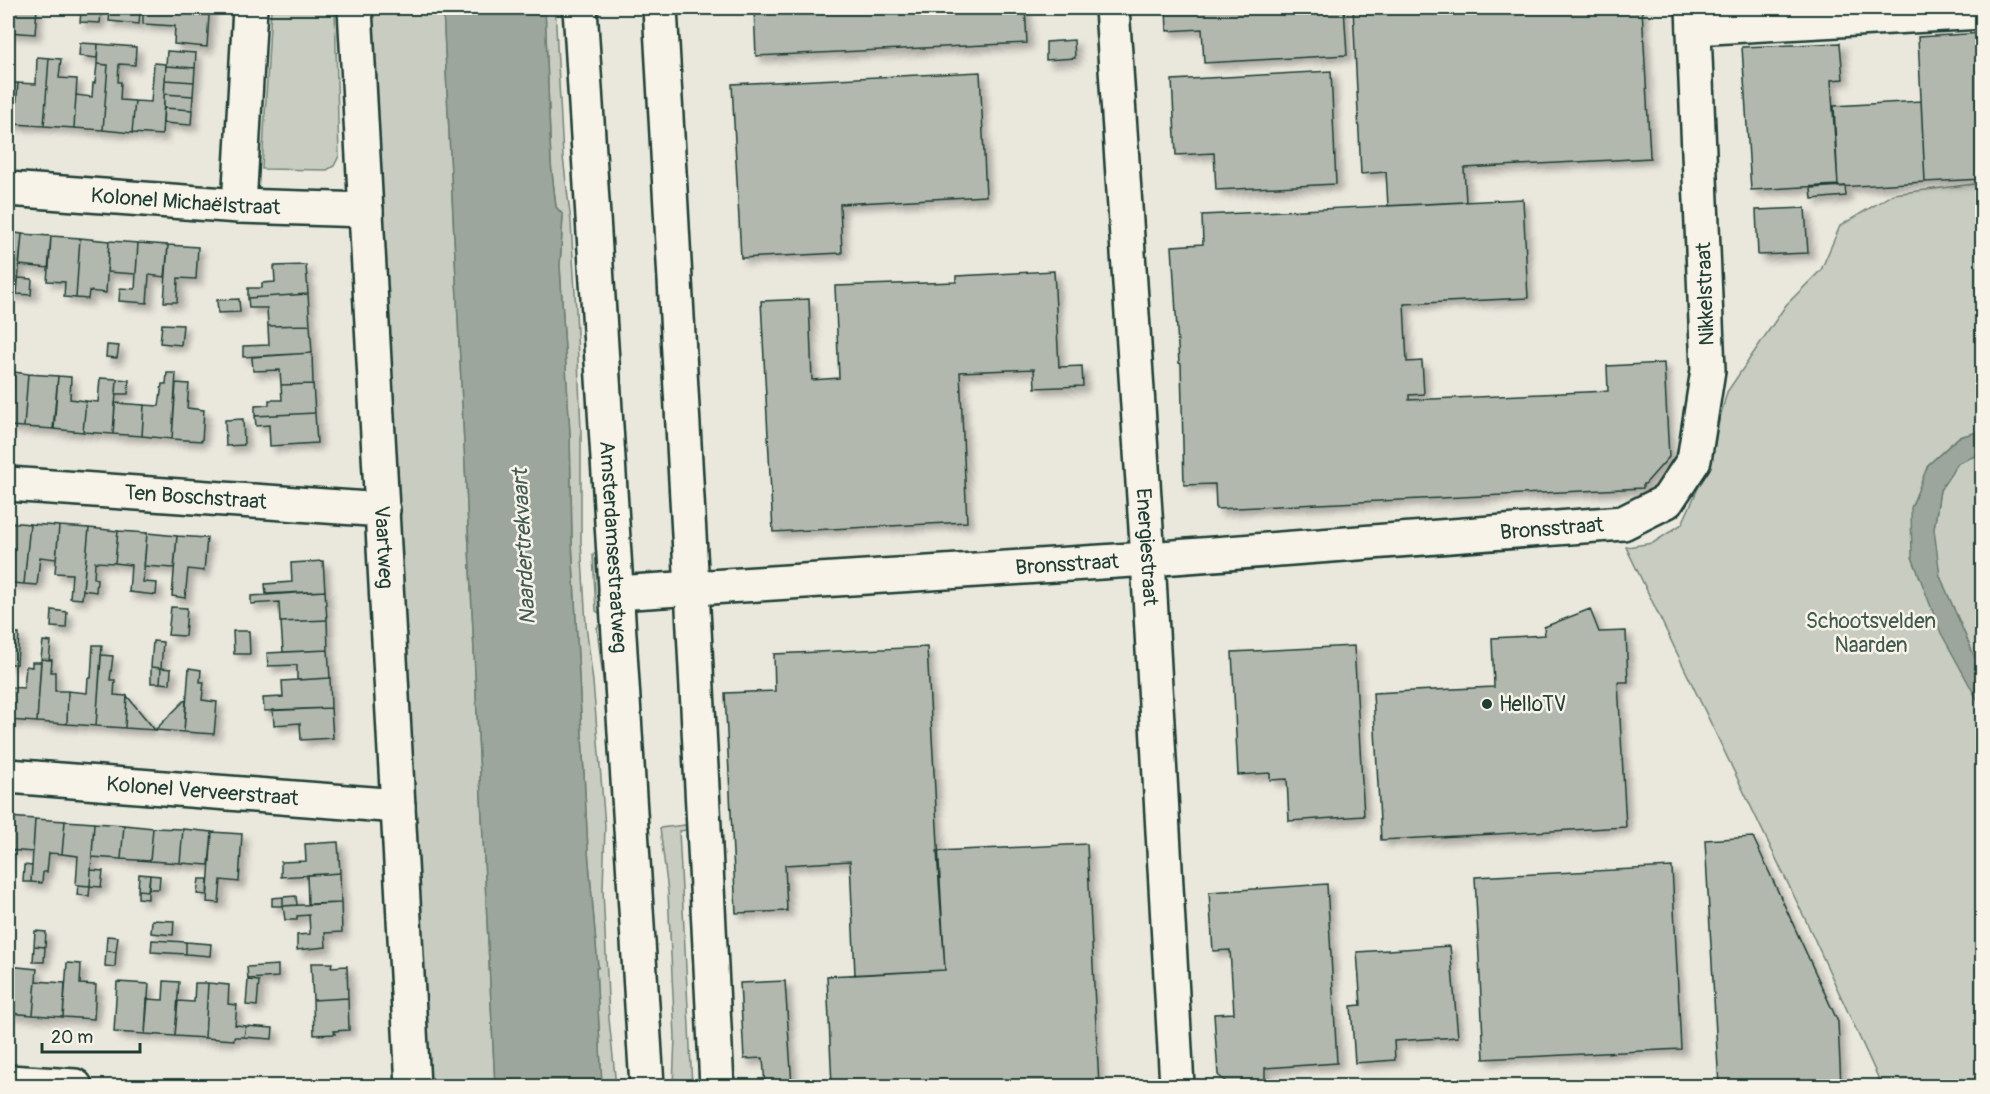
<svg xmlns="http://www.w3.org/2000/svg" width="1990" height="1094" font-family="Pangolin,sans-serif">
  <defs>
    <filter id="shadow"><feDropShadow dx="5.5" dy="5.5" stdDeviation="3" flood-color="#0004"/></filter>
  </defs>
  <rect width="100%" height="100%" fill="#eae8dd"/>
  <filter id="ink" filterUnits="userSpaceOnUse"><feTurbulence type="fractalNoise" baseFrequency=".0167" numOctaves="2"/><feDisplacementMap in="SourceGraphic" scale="12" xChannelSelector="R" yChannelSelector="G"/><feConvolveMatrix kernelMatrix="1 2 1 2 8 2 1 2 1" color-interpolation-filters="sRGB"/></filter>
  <g filter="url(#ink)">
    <path fill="#c8ccc1" stroke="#74847a" stroke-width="1.5" d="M271,8h64l4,148 -5,10 -7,4 -65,-1z
      M369,8h74l52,1078h-65l-23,-362z
      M545,8h10l8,149 8,65 5,88 5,121v110l5,84 7,57 12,144 -2,64 6,129 7,67h-14l-6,-118 2,-1 -10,-116 -16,-309 -2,-107 -10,-169 3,-51 -7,-8 -5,-43z
      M1982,183v248l-23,6 -31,28 6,64 6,-39 18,-27 24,-10v633h-100l-75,-163 -181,-376 27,-4 29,-19 23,-51 22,-81 59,-87 35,-35 19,-44 53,-32z
      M598,551l6,63h-3l-5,-3 -3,-56z
      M600,623l5,1 3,98 -11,-94z
      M685,825l2,5 -8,1 13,255h-19l2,-49 -7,-145 -8,-64z"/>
    <path fill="#9ca69c" stroke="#6a7c72" stroke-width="1.5" d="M443,8h102l6,156 5,43 7,8 -3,51 10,169 2,107 16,309 10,117h-2l6,118h-107z
      M1982,431v22l-24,10 -18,27 -6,39 6,47 42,98v34l-41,-75 -29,-76 -1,-49 17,-43 31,-28z"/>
    <path fill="#b2b8ae" stroke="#1f3d34" stroke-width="1.5" filter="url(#shadow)" d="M8,8h29l-2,26 -27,-2z
      M81,8h21l-1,5 -20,-1z
      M144,8h66l-1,7 -66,-4z
      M754,8h271l2,35 -271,13z
      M1166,8h178l3,47 -143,8 -2,-34 -35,2z
      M1353,8h289l8,148 1,2 -187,10 2,34h2l-80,4 -2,-34 -25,2z
      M110,9l30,2 -1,13 -30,-3z
      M143,11l66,4 -2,32 -33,-3 1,-18 -32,-2z
      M81,12l20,1 -1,10 -20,-1z
      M1982,33v146l-57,3 -7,-145z
      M1074,40l1,18 -29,2v-18z
      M80,43l18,1 -1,14 -18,-2z
      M1840,43l3,36 -12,1 7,105 -87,5 -9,-143z
      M98,44l38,3 -1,18 -16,-1 -1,18h3l-1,18 15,1 -3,32 -29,-3 5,-65 -11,-1z
      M167,51l29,2 -1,15 -29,-2z
      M37,57l12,1 -5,68 -29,-2 3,-41 18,1z
      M49,58l12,1 -2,19 18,1 -3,49 -30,-2z
      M154,63l12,1 -4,71 -30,-2 3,-32 16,1z
      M97,64l11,1 -5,65 -29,-2 2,-33 16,2 1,-14h2z
      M166,66l29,2 -1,14 -29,-2z
      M1331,71l5,113 -120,6 -2,-37 -38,2 -4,-75z
      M980,72l6,124 -146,8 2,49 -101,5 -9,-174z
      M165,80l29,2 -1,14 -29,-2z
      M8,83h10l-3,41 -7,-1z
      M164,94l29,2 -1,14 -28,-2z
      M1921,101l4,81 -87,5 -4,-81z
      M164,108l28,2 -1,15 -28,-2z
      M1845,186l1,10 -34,3 -1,-11z
      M1523,199l5,99 -124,6 3,58 15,-1 2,33 -15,1v5l199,-9 -1,-25 57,-3 5,94 -24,27h-2v4l-427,21 -1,-25 -31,1 -3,-121 -2,-1 -7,-117 31,-2 -1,-29z
      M1805,208l3,45 -50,2 -2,-45z
      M8,232l14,2 -5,60 -9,-1z
      M22,234l29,2 -2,32 -30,-3z
      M51,236l29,2 -4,60 -12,-1 1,-15 -18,-1z
      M80,238l29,3 -3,52 -17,-2 -1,8 -12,-1z
      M109,241l29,2 -2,31 -29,-2z
      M138,243l30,2 -3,32 -16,-2 -2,28 -28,-2 1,-13 15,1z
      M168,245l30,2 -2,32 -18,-1 -1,24h-13z
      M306,265l2,29 -60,4v-10h14v-5l13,-1 -1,-16z
      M1054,271l5,96 23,-1 1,20 -48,2 -1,-19 -74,3 7,150 -194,10 -12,-231 48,-2 3,81 27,-2 -4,-92 121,-4v-6z
      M18,278l14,1 -1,16 -14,-1z
      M308,294l2,31 -42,1 -1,-18h-18l-1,-10z
      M239,299l1,13 -22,1 -1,-13z
      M162,324l21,1 -2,20 -21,-2z
      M310,325l2,28 -69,4v-11l26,-1 -1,-19z
      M107,345l12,1 -2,12 -11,-1z
      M312,353l1,31 -32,1 -1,-15 -27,1 -1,-14z
      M14,372l14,2 -4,53 -16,-1v-31h4z
      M167,373h9l-4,66 -30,-3 2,-31 15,1 3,-22h4z
      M28,374l30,2 -4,53 -30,-2z
      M58,376l13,1 -1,22 16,2 -3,31 -30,-3z
      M100,378l17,1 -4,55 -30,-2 3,-31 12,1z
      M117,379l12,1 -1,14h-12z
      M176,383l13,1 -2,24 17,2 -2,31 -30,-2z
      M313,384l2,29 -60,3v-10l14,-1v-5h13l-1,-15z
      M115,403l29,2 -2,31 -29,-2z
      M315,413l2,30 -47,3 -1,-21 -13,1 -1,-10z
      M243,419l1,26 -18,1 -1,-26z
      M8,522l22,2 -6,60 -13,-1 2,-28h-5z
      M30,524l29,2 -3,33 -16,-2 -3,28 -13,-1z
      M59,526l30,2 -7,71 -12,-1 2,-24 -17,-1z
      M89,528l29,3 -3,32 -20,-1 -1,16 3,1 -1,13 -13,-2z
      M118,531l29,2 -4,49 14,1 -1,12 -27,-3 2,-27 -16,-2z
      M147,533l30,3 -3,32 -30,-2z
      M177,536l30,2 -3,33 -16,-2 -3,29 -13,-2z
      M323,561l2,30 -59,3 -1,-10 27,-2 -1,-19z
      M325,591l2,29 -47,2 -1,-20 -28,2v-8z
      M171,607l16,1 -2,28 -17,-1z
      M1590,609l9,23 27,-1 2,51h-10l8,145 -245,13 -8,-147 121,-6 -2,-49 53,-3 -1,-8z
      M52,610l15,2 -1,16 -15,-1z
      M327,620l1,30 -45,2 -2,-30z
      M233,631h16l1,23h-16z
      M8,633l11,1 -2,30h-9z
      M43,641l8,1 -2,18 -8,-1z
      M153,641l10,1 -2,26 -10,-1z
      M93,645h9l-6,81 -29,-2 1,-33 19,2 1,-15h3z
      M1354,646l10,170 -75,5 -2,-42 -17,1v-7l-32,2 -6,-123z
      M927,647l18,323 -90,5 -5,-114 -65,4 2,46 -51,2 -11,-220 50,-2 -1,-37z
      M328,650l2,28 -33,2v-15l-29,1 -1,-13z
      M101,655l12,1 -3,24h5l-1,15 13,1 -2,32 -29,-2z
      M41,659l11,1 -1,12h4v19h13l-1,33 -30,-2z
      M32,662h9l-4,60 -29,-2v-33l16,1 2,-22 6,1z
      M151,667l10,1 -1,15h-9z
      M161,668l10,1 -1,15 -10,-1z
      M189,668l12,2 -1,12h4l-2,18 15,2 -3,32 -30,-2z
      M330,678l1,30 -67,3 -1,-13 20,-1 -1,-16z
      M127,696l28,34 -30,-2z
      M186,699l-2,33 -29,-2z
      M331,708l2,30 -32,2 -1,-17 -26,2 -1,-15z
      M8,817l27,2 -2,33 -25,-2z
      M35,819l30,2 -3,33 -13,-1 -2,19h-4l-1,11 -11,-1z
      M65,821l29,2 -4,63 -14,-1 2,-29 -16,-2z
      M94,823l30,2 -3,34 -29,-2z
      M124,825l29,3 -3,33 -29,-2z
      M153,828l30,1 -3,34 -30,-2z
      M183,829l29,3 -3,33 -29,-2z
      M212,832l30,2 -3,48 -18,-2 -2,23 -12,-1z
      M1753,837l85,185 3,64h-122l-14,-246z
      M338,842l2,31 -59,4v-15l25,-1 -1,-17z
      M1087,844l12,242h-267l-5,-110 118,-6 -8,-119z
      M24,865l8,1 -1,16h-8z
      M1672,867l9,182 -197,10 -9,-182z
      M91,870l12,1 -2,16 -11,-1z
      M340,873l1,30 -33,1 -1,-29z
      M139,874l11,1 -2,16 -10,-1z
      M150,875l10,1 -1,13h-10z
      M199,879h9l-1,16 -10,-1z
      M1327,884l10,179 -72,5v18h-35l-12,-11 -4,-61 20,-1 -4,-63 -17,1 -4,-59z
      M78,885l12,1 -1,10 -12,-1z
      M138,890l10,1v8l-10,-1z
      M296,896l1,9 -14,1v-9z
      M283,897v9h-11v-8z
      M341,903l1,29 -17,1 1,14 -29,3v-15l13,-1 -1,-19 -12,1v4h-12l-2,-14z
      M152,920l22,1 -1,14 -22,-2z
      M35,931l11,1 -1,15 -11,-1z
      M107,936l11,1 -2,15 -10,-1z
      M152,940l34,2v12l-35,-2z
      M186,942l25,2 -1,12 -24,-2z
      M34,946l11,1 -1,15h-11z
      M1450,946l8,91 -64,4 1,19 -40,3 -4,-57 10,-1 -4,-53z
      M106,951l10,1 -1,15 -10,-1z
      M67,963l14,1 -1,20 16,1 -2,34 -31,-2z
      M311,963h21l-1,4 16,-1 1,32 -35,2z
      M278,965v12l-30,2 -1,-12z
      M8,966l29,3 -4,46 -25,-2z
      M248,980l11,1 -2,25 -11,-1z
      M36,981l29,2 -2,34 -30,-2z
      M164,981l15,1 -4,54 -30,-2 2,-35 16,1z
      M785,981l7,105h-27l-2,-28 -19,1 -4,-76z
      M117,982l32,2 -4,50 -31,-2z
      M195,983h13l-3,55 -30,-2 3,-35 16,1z
      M208,983l21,2 -1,19 9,1 -2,20 11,1 -2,11h-10v3l-29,-2z
      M348,998l1,32 -15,1 1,3 -21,1 -1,-35z
      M246,1026l27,2 -1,11 -28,-2z"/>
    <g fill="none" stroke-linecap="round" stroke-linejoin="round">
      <g stroke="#1f3d34" stroke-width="38">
        <g id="minor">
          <path id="s1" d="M355,8l58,1078"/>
          <path id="s2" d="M580,8l67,1078"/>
          <path d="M660,8l32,581 25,497"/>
          <path id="s3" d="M1112,8l36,551 29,527"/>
          <path d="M1694,28l288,-16"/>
          <path id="s4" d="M8,189l231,17 127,4"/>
          <path d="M239,206l11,-198"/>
          <path id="s5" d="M8,484l375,26"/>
          <path id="s6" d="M616,593l532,-34 475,-36 44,-22 27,-41 14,-90 -15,-362"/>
          <path id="s7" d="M8,776l390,30"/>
          <path d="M8,1082l67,4"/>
        </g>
      </g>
      <use href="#minor" stroke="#f7f3e8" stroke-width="33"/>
    </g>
  </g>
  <circle fill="#1f3d34" stroke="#f7f3e8" stroke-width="2" cx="1487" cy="704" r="6"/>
  <g text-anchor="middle" stroke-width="5" stroke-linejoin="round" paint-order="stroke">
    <g font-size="21" fill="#1f3d34" stroke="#f7f3e8">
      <text dy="7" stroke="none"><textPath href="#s4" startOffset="178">Kolonel Michaëlstraat</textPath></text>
      <text transform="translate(1705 294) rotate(-92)" y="7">Nikkelstraat</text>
      <text dy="7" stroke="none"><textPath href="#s5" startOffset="188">Ten Boschstraat</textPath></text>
      <text dy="7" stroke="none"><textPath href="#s6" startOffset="938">Bronsstraat</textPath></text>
      <text dy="7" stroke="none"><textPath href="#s1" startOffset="540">Vaartweg</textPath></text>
      <text dy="7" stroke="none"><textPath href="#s2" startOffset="540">Amsterdamsestraatweg</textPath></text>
      <text dy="7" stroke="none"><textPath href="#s3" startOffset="540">Energiestraat</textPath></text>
      <text dy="7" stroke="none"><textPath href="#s6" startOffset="452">Bronsstraat</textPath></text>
      <text dy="7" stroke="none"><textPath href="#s7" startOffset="195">Kolonel Verveerstraat</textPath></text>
    </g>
    <g font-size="21" fill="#415a50" stroke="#f7f3e8">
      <text x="1871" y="628">Schootsvelden<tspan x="1871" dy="24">Naarden</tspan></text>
    </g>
    <g font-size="21" fill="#1f3d34" stroke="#f7f3e8" text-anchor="start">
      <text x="1499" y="711">HelloTV</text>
    </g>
    <g font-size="22" font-style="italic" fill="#445c53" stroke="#f7f3e8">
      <text transform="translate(523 547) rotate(-93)" y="8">Naardertrekvaart</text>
    </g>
  </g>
  <rect width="1990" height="1094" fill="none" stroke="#f7f3e8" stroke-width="30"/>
  <rect x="15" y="15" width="1960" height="1064" fill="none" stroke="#1f3d34" stroke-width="2" filter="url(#ink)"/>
  <path d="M42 1043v9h98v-9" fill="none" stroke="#1f3d34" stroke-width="3"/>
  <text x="51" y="1043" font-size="18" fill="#1f3d34" stroke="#f7f3e8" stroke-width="4.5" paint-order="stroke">20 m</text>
</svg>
